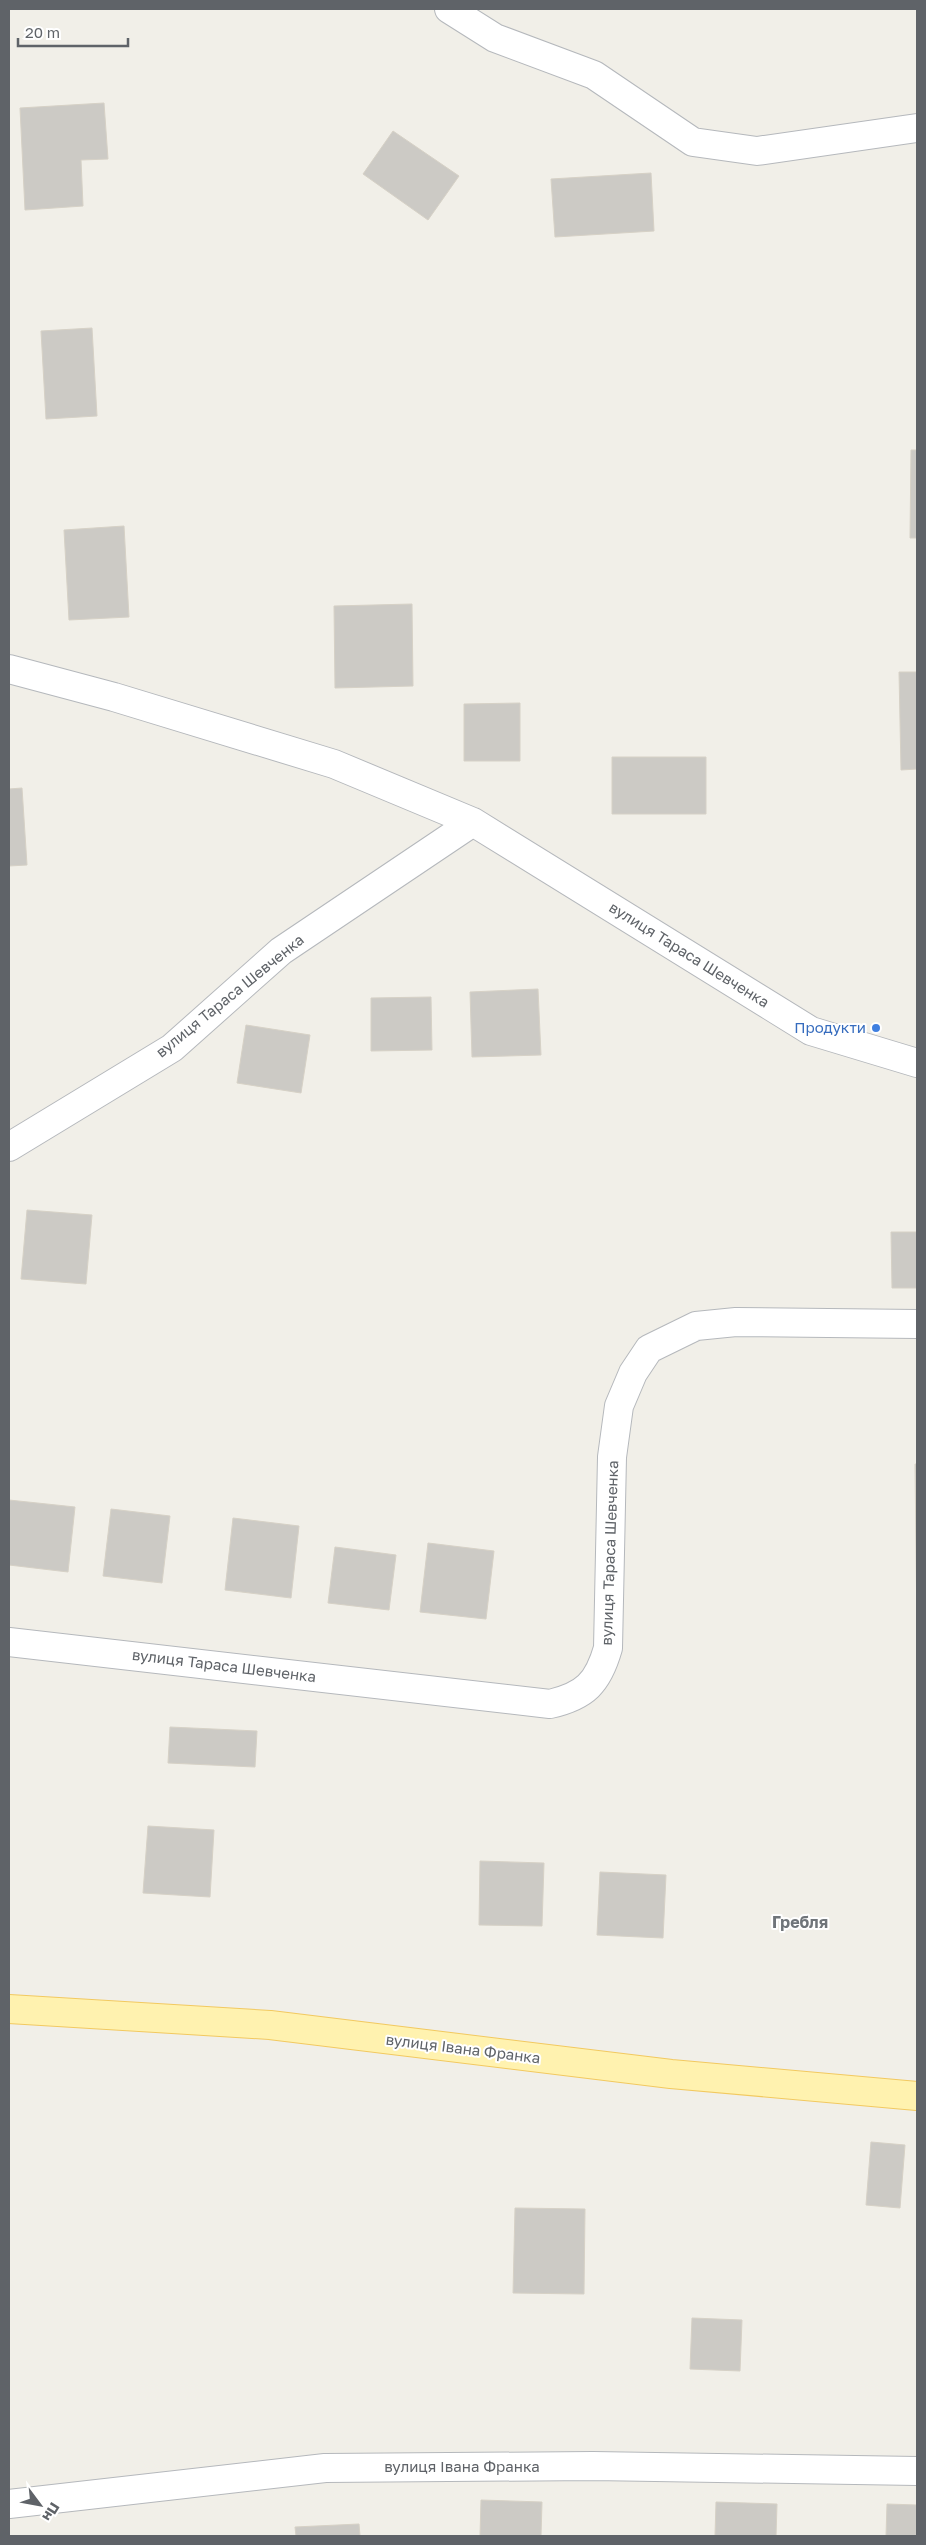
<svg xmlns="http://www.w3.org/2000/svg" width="926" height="2545" font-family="'Golos Text',sans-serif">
  <rect width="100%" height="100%" fill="#f1efe8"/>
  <path fill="#cccac5" stroke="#d6d1c6" d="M104,103l4,56 -27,1 2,46 -58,4 -5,-102z
    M393,131l66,45 -31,44 -65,-46z
    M651,173l3,58 -99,6 -4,-58z
    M92,328l5,88 -51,3 -5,-88z
    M911,450h6v88h-7z
    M124,526l5,91 -60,3 -5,-90z
    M412,604l1,82 -78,2 -1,-82z
    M899,672h18v97l-16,1z
    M520,703v58h-56v-57z
    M612,757h94v57h-94z
    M22,788l5,77 -18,1v-77z
    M538,989l3,66 -69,2 -2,-65z
    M431,997l1,53 -61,1v-53z
    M246,1025l64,10 -9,58 -64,-10z
    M27,1210l65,5 -6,69 -65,-5z
    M891,1232h26v56h-25z
    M915,1464h2v168z
    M9,1500l66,7 -7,65 -59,-7z
    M111,1509l59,7 -8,67 -59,-7z
    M233,1518l66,8 -8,72 -66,-8z
    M428,1543l66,8 -8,68 -66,-7z
    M335,1547l61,8 -7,55 -61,-7z
    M170,1727l87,4 -2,36 -87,-4z
    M148,1826l66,4 -4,67 -67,-4z
    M480,1861l64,2 -2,63 -63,-1z
    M600,1872l66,3 -3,63 -66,-3z
    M871,2142l34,3 -5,63 -34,-3z
    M515,2208l70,1 -1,85 -71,-1z
    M692,2318l50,2 -2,51 -50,-2z
    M481,2500l61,2 -1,34h-61z
    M716,2502l61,2 -1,32h-61z
    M887,2504l30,1v31h-31z
    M359,2524l1,12h-64l-1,-9z"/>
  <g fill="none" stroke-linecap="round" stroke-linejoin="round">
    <g stroke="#b5b8bc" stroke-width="30">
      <path id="minor" d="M449,9l46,29 99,37 99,67 64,9 160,-23
        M9,669l105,28 220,67 139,58 338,209 106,32
        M9,1147l163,-99 109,-97 192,-129
        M9,1642l541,62c35,-8 48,-21 58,-56l4,-191 7,-51 14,-33 16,-24 47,-23 40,-4 181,2
        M9,2504l316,-36 268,-2 324,5"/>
    </g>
    <g stroke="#f2c960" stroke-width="30">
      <path id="major" d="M9,2009l261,16 401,49 246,22"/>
    </g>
    <use href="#minor" stroke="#fff" stroke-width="28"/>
    <use href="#major" stroke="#fff2af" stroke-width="28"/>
  </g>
  <circle fill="#3f7fe0" stroke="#fff" stroke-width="2" cx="876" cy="1028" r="5"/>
  <g text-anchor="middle" stroke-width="4" stroke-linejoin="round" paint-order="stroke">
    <g font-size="15" fill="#5f6368" stroke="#fff">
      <text transform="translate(689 955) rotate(32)" y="5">вулиця Тараса Шевченка</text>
      <text transform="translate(230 996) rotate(-39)" y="5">вулиця Тараса Шевченка</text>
      <text transform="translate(610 1553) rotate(-88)" y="5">вулиця Тараса Шевченка</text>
      <text transform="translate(224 1666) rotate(7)" y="5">вулиця Тараса Шевченка</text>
      <text transform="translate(463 2049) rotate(7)" y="5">вулиця Івана Франка</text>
      <text x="462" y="2472">вулиця Івана Франка</text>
    </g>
    <g font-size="15" fill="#366cbe" stroke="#fff" text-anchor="end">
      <text x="866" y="1033">Продукти</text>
    </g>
    <g font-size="16" font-weight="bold" fill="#70757a" stroke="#fff">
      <text x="800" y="1928">Гребля</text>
    </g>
  </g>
  <rect width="926" height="2545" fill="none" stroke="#5f6368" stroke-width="20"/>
  <g transform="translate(40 2505) rotate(122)" stroke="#ffffff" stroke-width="4" paint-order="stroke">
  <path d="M0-4L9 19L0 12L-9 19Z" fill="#5f6368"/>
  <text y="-8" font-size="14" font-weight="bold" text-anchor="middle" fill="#5f6368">Пн</text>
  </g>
  <path d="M18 38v8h110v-8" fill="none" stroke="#5f6368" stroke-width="2.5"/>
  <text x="25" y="38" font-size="15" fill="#5f6368" stroke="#ffffff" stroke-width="4" paint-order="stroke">20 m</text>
</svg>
